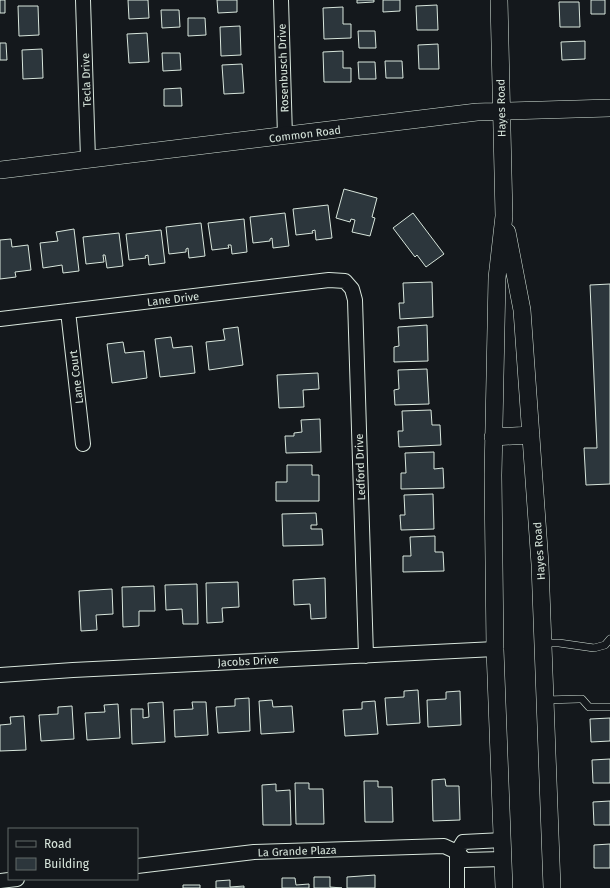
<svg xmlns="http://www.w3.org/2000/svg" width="610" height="888" font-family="'Fira Sans',sans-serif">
  <rect width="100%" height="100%" fill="#14181c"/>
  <path fill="#2c363c" stroke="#d8e6dc" d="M0,0h5v13h-5z
    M128,0h20l1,18 -20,1z
    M217,0h20v12l-19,1z
    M357,0h17v2l-17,1z
    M383,0h17v11l-17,1z
    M591,0h14v14h-14z
    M559,2h20l1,25h-20z
    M437,5l1,25h-21l-1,-24z
    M18,6h20l1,29 -20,1z
    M343,7v17h8v14l-27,1 -1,-31z
    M161,10h18l1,17 -18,1z
    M188,18h17l1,17 -18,1z
    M240,26l1,29 -20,1 -1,-29z
    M358,31h17l1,17h-17z
    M147,33l2,29 -20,1 -2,-29z
    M585,41v18l-23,1 -1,-18z
    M0,43h6l1,17h-7z
    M438,44l1,25h-20l-1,-24z
    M42,49l1,29 -20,1 -1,-29z
    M343,51v17h8v14h-27l-1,-30z
    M162,53h18l1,17 -18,1z
    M385,61h17l1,17h-17z
    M358,62h17l1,17h-17z
    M242,64l2,29 -20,1 -2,-29z
    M181,88l1,18h-18v-17z
    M344,189l33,9 -5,19 3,1 -5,18 -18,-4 3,-12 -4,-1 -1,3 -14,-4z
    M328,205l4,33 -16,2 -1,-10 -3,1 1,2 -17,2 -3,-26z
    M285,213l4,33 -16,2 -1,-10 -2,1v2l-17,2 -3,-26z
    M413,213l31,41 -18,13 -9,-12 -2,2 -22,-29z
    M244,219l3,33 -15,2 -1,-9h-3l1,3 -17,2 -4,-27z
    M201,223l4,33 -16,2 -1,-10 -2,1v3l-17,2 -3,-27z
    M74,229l5,42 -16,2 -1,-8 -19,3 -3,-25 18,-2 -2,-9z
    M161,230l4,33 -16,2 -1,-10 -3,1 1,2 -17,2 -3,-26z
    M119,233l4,33 -16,2 -2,-13h-2l1,7 -18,2 -3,-27z
    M11,239l1,8 16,-2 3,25 -16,2 1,5 -16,2v-39z
    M432,282l1,35 -33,2 -1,-16h5l-1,-20z
    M610,284v200l-24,1 -2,-37h13l-7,-163z
    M427,325l1,36 -34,1v-15l5,-1 -1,-19z
    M238,327l5,38 -34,5 -3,-28 19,-2 -2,-11z
    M171,337l2,11 19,-2 3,27 -35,4 -5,-38z
    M123,342l2,11 19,-2 3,27 -35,5 -5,-39z
    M427,369l2,35 -34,1 -1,-15 5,-1 -1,-19z
    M318,373l1,16 -16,1 1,17 -25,1 -2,-33z
    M431,410l1,15h8l1,20 -42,2 -1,-16h5l-1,-20z
    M320,419l1,33 -35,1 -1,-17h9v-3l8,-1 -1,-12z
    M434,452v17l9,-1 1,20 -43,1v-16h5l-1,-20z
    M287,465h25v10h7v26h-43v-19h11z
    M433,494l1,35 -33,1 -1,-15h5l-1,-20z
    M316,513l1,12h-6v4h11l1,16 -40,1 -1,-32z
    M435,536v16h8l1,19 -41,1v-16h8l-1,-19z
    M325,578l1,40 -15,1 -1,-15 -16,1 -1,-25z
    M238,582l1,25 -17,1 1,14 -16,1 -1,-40z
    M197,584l1,40h-15l-1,-15 -16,1 -1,-25z
    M154,586l1,25h-16v15l-16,1 -1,-40z
    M112,589l1,25 -17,1 1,15 -16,1 -2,-40z
    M418,690l2,33 -33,2 -2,-27 19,-1v-6z
    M460,691l1,34 -33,2 -1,-27 19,-1v-7z
    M249,698l1,33 -32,2 -2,-26 19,-1v-7z
    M272,700l1,7 19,-1 2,26 -33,2 -2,-33z
    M375,701l3,33 -33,2 -2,-26 19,-1v-7z
    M163,702l2,40 -33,2 -1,-35h12v9l6,-1 -1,-14z
    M192,702h14l2,33 -33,2 -1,-27 19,-1z
    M118,704l2,34 -33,2 -2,-27 20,-1 -1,-7z
    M72,706l2,33 -33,2 -2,-26 19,-1v-7z
    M24,716l2,34 -26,1v-26l11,-1 -1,-7z
    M610,718v23l-19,1 -1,-23z
    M610,759v24h-17l-1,-23z
    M445,779l1,7h13l1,34 -27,1 -1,-41z
    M364,781h14v6h14l1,35h-28z
    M295,783h14v6h14l1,35h-28z
    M276,784v7l14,-1 1,35h-28l-1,-40z
    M610,801v24h-16l-1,-23z
    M610,844v24h-16v-23z
    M375,875v13h-28v-11z
    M314,877h16v10l12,1h-28z
    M282,878h13l1,7 13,-1v4h-27z
    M230,880v7l14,-1v2h-28v-7z
    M183,885h17v3h-17z"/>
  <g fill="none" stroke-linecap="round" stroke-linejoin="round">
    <g stroke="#d8e6dc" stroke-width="8">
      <path id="service" d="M544,643h15l35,5 11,-3 5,-6
        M545,700l34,-1h3l7,8h21"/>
    </g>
    <g stroke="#d8e6dc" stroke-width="16">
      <path id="minor" d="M83,0l5,159
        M281,0l4,136
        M68,311l15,133
        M0,319l329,-39 16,1 7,8 3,11 11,356
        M0,675l73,-5 422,-21
        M457,852l6,-10 40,-2
        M457,852v36
        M137,866l117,-14 190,-6 13,6 8,8 38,-1
        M0,881l17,-2"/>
    </g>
    <g stroke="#d8e6dc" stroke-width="18">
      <path id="tertiary" d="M499,0l5,216 -7,62 -4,197 2,174 9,239
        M0,170l477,-58 133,-4
        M507,232l15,78 18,254 12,324
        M493,437l38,-2"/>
    </g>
    <use href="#service" stroke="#14181c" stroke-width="7"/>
    <use href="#minor" stroke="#14181c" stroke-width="14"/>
    <use href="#tertiary" stroke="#14181c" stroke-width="17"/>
  </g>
  <g text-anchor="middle" stroke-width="3" stroke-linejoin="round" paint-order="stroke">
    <g font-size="11" fill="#d8e6dc" stroke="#14181c">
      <text transform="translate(283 68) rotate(-92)" y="4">Rosenbusch Drive</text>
      <text transform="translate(86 80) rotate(-92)" y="4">Tecla Drive</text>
      <text transform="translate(501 108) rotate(-91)" y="4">Hayes Road</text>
      <text transform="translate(305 134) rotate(-7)" y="4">Common Road</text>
      <text transform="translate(173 299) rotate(-7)" y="4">Lane Drive</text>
      <text transform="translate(76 377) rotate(-97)" y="4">Lane Court</text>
      <text transform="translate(360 467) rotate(-92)" y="4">Ledford Drive</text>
      <text transform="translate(539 551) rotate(-94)" y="4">Hayes Road</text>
      <text transform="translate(248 661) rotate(-3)" y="4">Jacobs Drive</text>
      <text transform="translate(297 851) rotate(-2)" y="4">La Grande Plaza</text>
    </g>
  </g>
  <rect x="8" y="828" width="130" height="52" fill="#14181c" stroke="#626a69"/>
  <rect x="16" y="841" width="20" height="6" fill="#14181c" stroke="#626a69"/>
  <text x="44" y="848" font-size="12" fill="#d8e6dc">Road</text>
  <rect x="16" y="858" width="20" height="12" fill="#2c363c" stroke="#626a69"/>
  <text x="44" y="868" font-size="12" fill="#d8e6dc">Building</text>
</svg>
